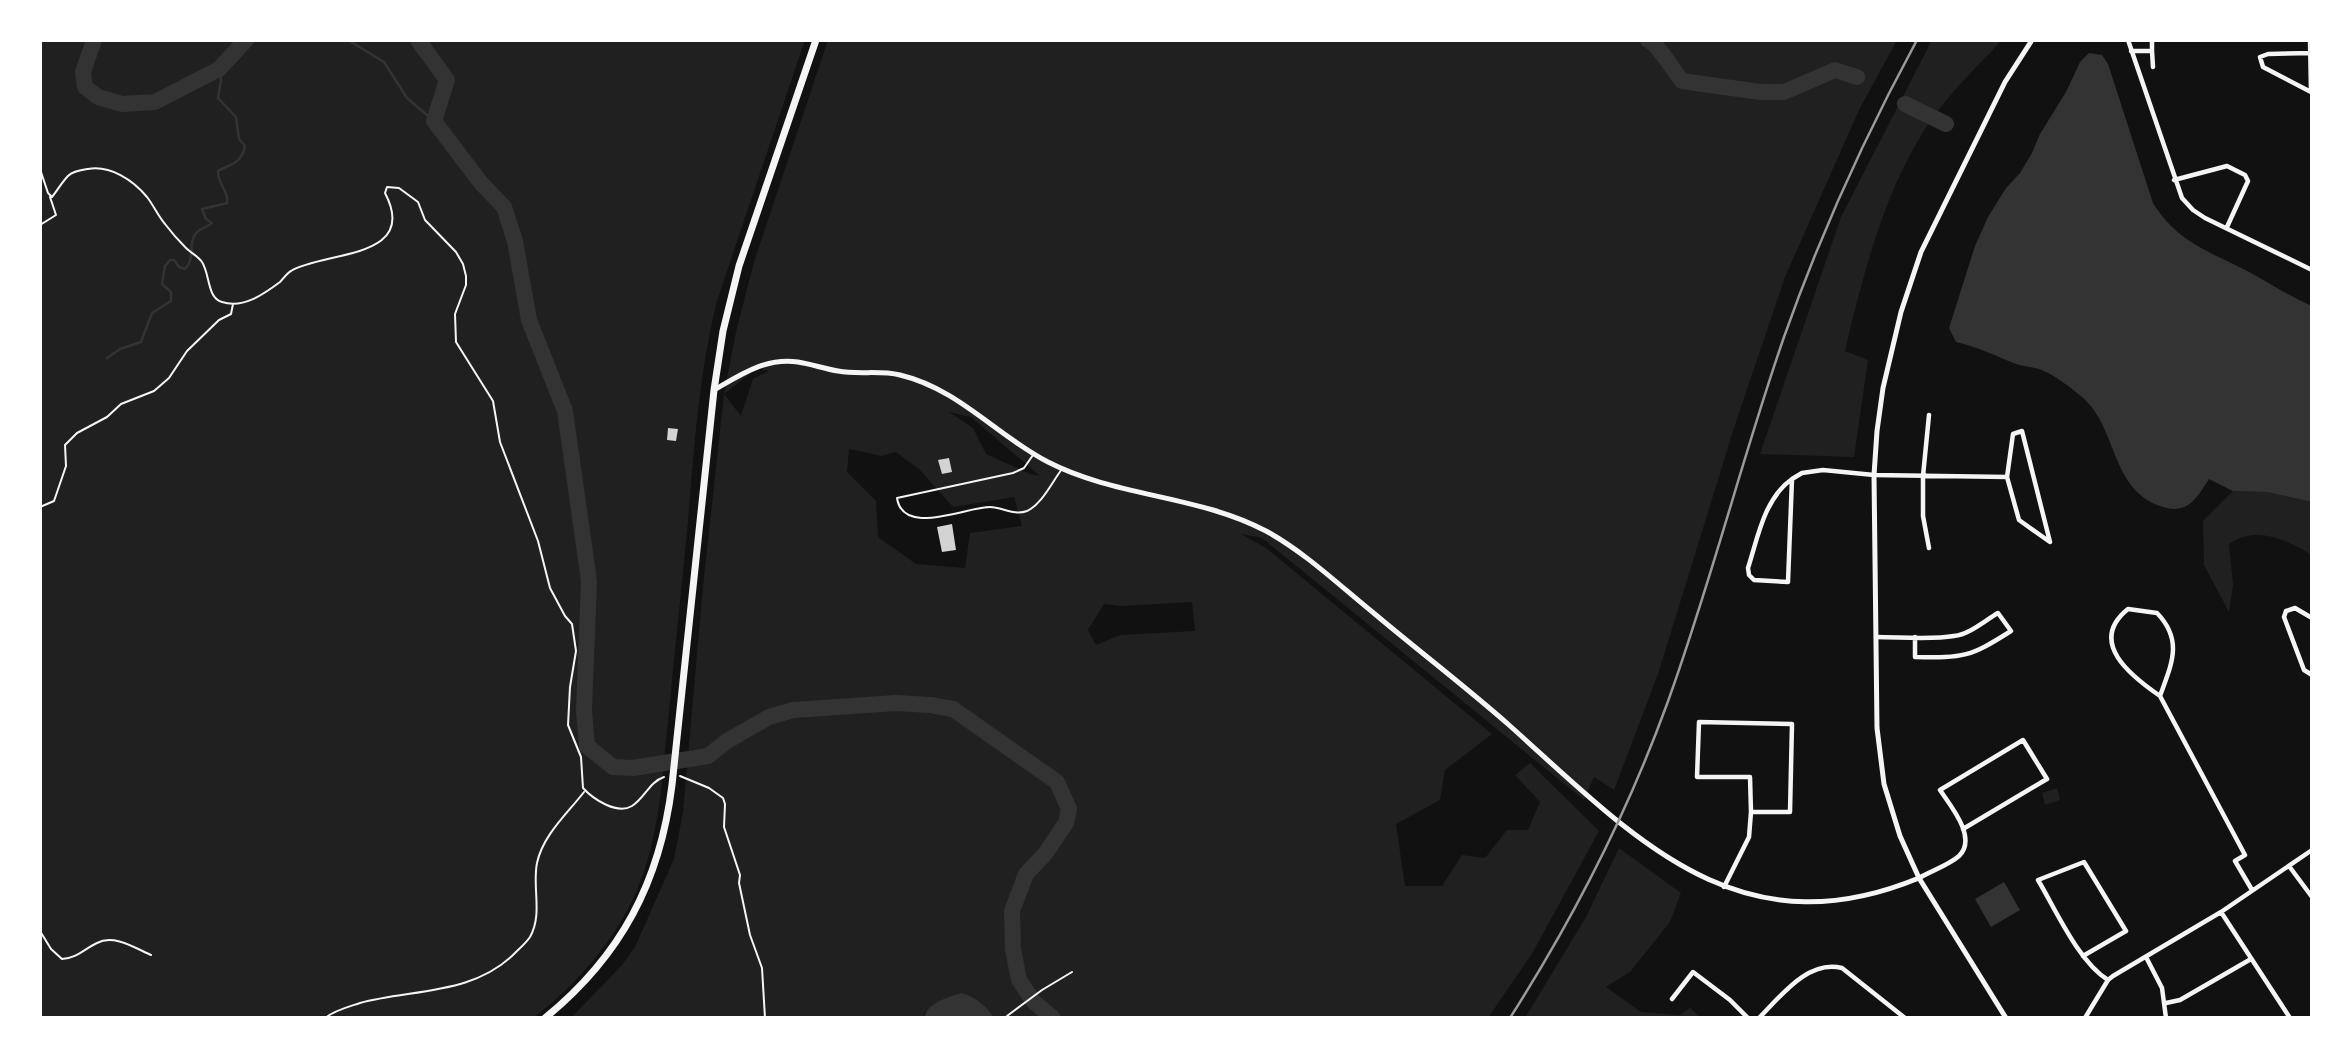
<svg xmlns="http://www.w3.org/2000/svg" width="2352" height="1058" font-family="'PT Serif',serif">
  <rect width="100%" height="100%" fill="#111"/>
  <path fill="#202020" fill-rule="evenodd" d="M40,40h765l-88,261c-18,72 -23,146 -29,220 -6,63 -13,127 -19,190 -7,63 -8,127 -35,186 -22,47 -60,90 -101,121h-493z
    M828,40h1069l-38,70 -74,167 -51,151 -76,246 -44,116 -20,-13 -10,23 -322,-262 -21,-4 25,14 226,186 -47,36 -5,30 -44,24 9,62h37l20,-31 23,3 22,-28h21l12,-28 -25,-27 15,-12 69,68 -66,121 -45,66h-493l-15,-16 -56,11v5h-353l51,-53 13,-18 39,-88 9,-47 20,-225 21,-193 12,-62 18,-70zM757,368l12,3 -16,8 -12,37 -17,-22zM949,412l22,5 69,59 -10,-2 -44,-20 -13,-26zM849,449l33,7 14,-4 24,18 33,37 61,-10 8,29 -52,7 -5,35 -49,-4 -38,-27 -2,-36 -29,-29zM1192,602l3,29 -75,4 -24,10 -8,-15 16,-26 17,2z
    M1932,40h70c-29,31 -62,62 -83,99 -38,64 -57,140 -74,212l23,9 -14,97 -94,-3 81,-237z
    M2233,491l34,1 45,10v53c-25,-15 -56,-30 -83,-11l4,41 -4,27 -25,-47 -1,-44z
    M2057,788l3,12 -15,5 -3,-12z
    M1619,848l62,45 -11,29 -40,50 -24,15 35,25 39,3 10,-7 11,10h-176l61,-101z"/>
  <path fill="#333" d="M2089,53l13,2 6,9 45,139c25,40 56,48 96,69 21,11 41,25 63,34v196l-45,-10 -34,-1 -24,-12c-13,20 -22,37 -49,27 -50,-18 -42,-78 -78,-109 -11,-9 -26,-21 -40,-27 -8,-3 -17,-3 -26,-6 -20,-8 -38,-17 -60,-22l-7,-14 26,-82 13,-29 18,-29 14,-15 12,-20 8,-19 26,-42 14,-30z
    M2004,882l16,28 -29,17 -16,-28z
    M961,993c16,4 24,13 34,25h-71c4,-16 23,-20 37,-25z"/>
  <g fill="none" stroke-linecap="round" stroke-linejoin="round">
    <path stroke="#333" stroke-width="2.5" d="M348,40l36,22 23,36 27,23
      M107,358l13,-9 21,-7 11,-29 19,-12v-9l-9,-8 3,-18 5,-6h4l5,7 6,2c11,-10 2,-27 12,-37 4,-4 10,-5 15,-9l-6,-4 -4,-10 25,-6c2,-12 -10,-20 -9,-32 13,-7 24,-8 27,-25l-6,-7 -3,-22 -18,-19 3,-18 -2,-11"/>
    <path stroke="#333" stroke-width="16" d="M94,40l-11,32 2,15 13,10 24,7 33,-2 64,-33 27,-29
      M418,40l29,40 -13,41 47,62 23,24 11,34 14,79 36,91 24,170 -5,129 3,36 26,21 20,1 75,-12 19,-15 42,-24 24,-7 103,-7 34,2 23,4 104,73 12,27 -3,14 -21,31 -19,20 -14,37 1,38 6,31 15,22 19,16
      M1648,40c10,4 25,30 34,41l78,11h24l51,-22 22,7
      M1905,104l41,20"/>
  </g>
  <path fill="#d3d3d3" d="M668,428l10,1 -2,12 -9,-1z
    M949,458l3,14 -10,2 -4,-14z
    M952,524l4,26 -14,2 -5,-25z"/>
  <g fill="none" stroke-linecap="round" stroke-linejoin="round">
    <path stroke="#f5f5f5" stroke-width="2" d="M40,169l8,24 4,4c5,-6 10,-15 16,-21 5,-5 13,-6 20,-7 22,-4 45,11 59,28 7,9 11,19 18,27 6,8 14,17 21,24 5,5 12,8 16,14 8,12 5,36 20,40 21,7 42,-8 58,-20 4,-4 7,-9 11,-11 33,-20 129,-11 94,-78l2,-6 12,1 19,14 7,18 31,32 7,12 3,12v9l-11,29 1,28 37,59 7,41 38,99 12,47 15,28 7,8 4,27 -6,36 -2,38 13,32 2,31c10,11 34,27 49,18 13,-8 17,-24 32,-29
      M40,225l16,-10 -6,-18
      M40,507l14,-6 12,-35 -1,-21 12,-12 30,-16 14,-13 33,-13 15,-13 18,-27 32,-31 12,-6 2,-10
      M680,776l29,12 14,10 2,6 -1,23 16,48 -1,8 11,52 12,33 3,50
      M40,821v5
      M40,931l11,18 11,10c15,-1 22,-10 35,-16 17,-9 38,5 54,12
      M1007,1016l35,-26 30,-18
      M325,1018c10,-8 23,-11 35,-15 52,-14 114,-8 155,-50 5,-5 11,-10 15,-16 13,-23 2,-50 7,-74 6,-28 30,-49 47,-71"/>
    <path stroke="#f5f5f5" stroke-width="2" d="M1033,455l-9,13 -11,5 -116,25c6,39 69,9 93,9 12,0 24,9 37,4 15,-7 25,-29 35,-42"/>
    <path stroke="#f5f5f5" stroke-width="4.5" d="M2128,40l54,158 11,12 12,8 107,52
      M2310,40l1,52
      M2131,51h21v-11
      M2152,51l1,16
      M2311,92l-48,-25 -3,-10 8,-3 44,-1
      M2174,180l53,-14 18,9 3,6 -21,46
      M1929,415l-6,61v40l6,32
      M1792,479c-28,20 -34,58 -44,89l1,7 5,5 34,2 4,-103 10,-6 21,-3 51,5 133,2 6,-43 9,-3 28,111 -31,-22 -12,-43
      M2312,618l-17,-10 -9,3 -2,6 20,53 8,5
      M1876,637c24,0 55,3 78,-1 16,-2 30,-15 44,-23l13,18c-41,26 -47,27 -96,26v-20
      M2160,696c-29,-20 -73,-54 -32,-87l29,4c27,28 14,52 3,83l85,159 -10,6 17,29
      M2289,866l23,31
      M1919,878c12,-7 30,-13 40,-22 19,-18 -9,-51 -19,-66l83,-50 24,39 -84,50
      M1724,887l25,-50 2,-25h39l2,-88 -93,-2 -2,55h53l1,35
      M2221,912l69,106
      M2083,956l43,-25 -42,-69 -46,18c18,30 40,81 70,100
      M2146,957l16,31 4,30
      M1672,999l21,-27 37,28 18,18
      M2166,1003l14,-3 71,-41
      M1759,1018c21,-21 49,-59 83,-50l63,50
      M2085,1018l23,-38 5,-4 108,-64 91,-62"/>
    <path stroke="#f5f5f5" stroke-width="5" d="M714,390c26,-15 52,-33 84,-28 13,2 27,7 40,9 21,4 41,-1 62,4 59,14 97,61 148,87 68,35 150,33 218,69 40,22 74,55 110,84 44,37 90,72 133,110 125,112 228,228 410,153
      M2006,1018l-87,-140 -19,-42 -16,-52 -7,-56 -3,-253 3,-44 6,-43 18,-76 20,-60 84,-170 27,-42"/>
    <path stroke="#f5f5f5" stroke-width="7" d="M545,1018c76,-62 115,-136 127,-233l42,-395 9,-59 16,-65 77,-226"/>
    <path stroke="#9a9a9a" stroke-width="2.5" d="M1510,1018c63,-99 117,-204 157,-314 44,-121 75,-246 117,-367 36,-102 81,-201 133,-297"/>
  </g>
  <rect width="2352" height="1058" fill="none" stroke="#ffffff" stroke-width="84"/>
</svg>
